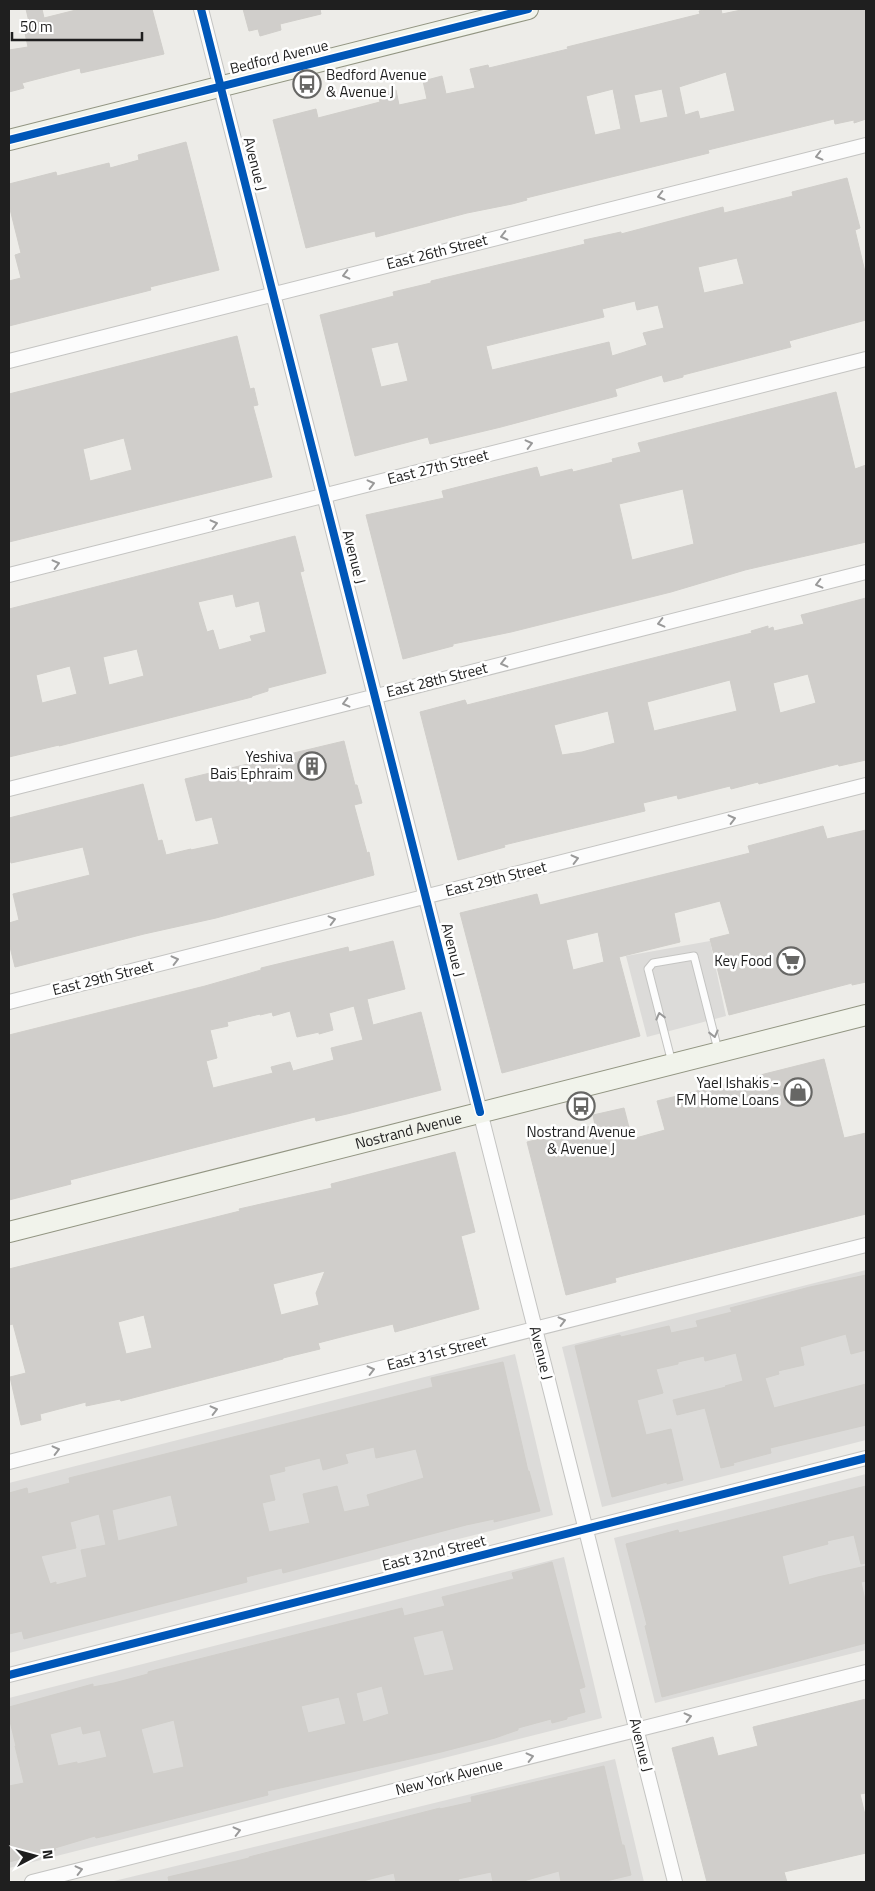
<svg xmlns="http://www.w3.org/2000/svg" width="875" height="1891" font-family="'Titillium Web',sans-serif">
  <rect width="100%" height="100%" fill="#edece8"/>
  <path fill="#dcdbd9" d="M710,941l16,75 -79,21 -21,-81z
    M866,1270v170l-264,67 -40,-160z
    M515,1354l38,161 -544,138v-170z
    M866,1474v176l-211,53 -41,-165z
    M564,1557l38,161 -593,150v-170z
    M615,1759l29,123h-534z"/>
  <path fill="#d0cecb" stroke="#d0ceca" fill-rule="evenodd" d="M26,9h16l2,9 36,-9h72l12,45 -83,19 -1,-5 -58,15 2,5 -15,4v-42l19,-3 -5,-23 6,-2z
    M243,9h77l1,5 -41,10 1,6 -21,6 -2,-7 -9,2z
    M708,9h13l1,5 24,-5h120v110l-12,4v-3l-19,4 -1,-5 -126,31 1,3 -183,45 1,2 -15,4 -45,9 -91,24 -1,-6 -69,17 -33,-128 43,-11 2,9 62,-16 -2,-8 18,-4 3,15 28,-6 -4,-18 19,-5 4,18 29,-6 -5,-19 18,-4 1,3 79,-19 -1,-2 133,-33 -1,-3zM726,72l9,39 -35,8 -2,-8 -13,4 -6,-28zM613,89l8,40 -26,6 -9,-39zM662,89l6,28 -28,6 -6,-28z
    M186,142l33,128 -69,17 1,3 -142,36v-45l12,-3 -6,-23 6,-2 -12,-48v-21l47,-12 1,4 52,-13 1,5 29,-8 -1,-5z
    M847,178l13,50 -5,2 11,46v44l-77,21 2,6 -108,28v2l-19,5 -2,-7 -47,14 2,7 -116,31 -71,17 -2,-7 -73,19 -35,-141 74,-19 -1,-4 38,-9v-2l154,-37 -1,-4 37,-8v2l102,-27 1,6 69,-17 -1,-4zM737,258l7,26 -40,9 -6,-26zM635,301l2,9 21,-5 6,23 -21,5 4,12 -35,11 -3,-14 -117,28 -6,-24 118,-29 -2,-8zM398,342l10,39 -27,6 -10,-39z
    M237,336l13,53 4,-1 4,17 -5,1 19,71 -263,65v-148zM124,438l8,32 -42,11 -7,-32z
    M836,392l19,77 11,-4v77l-121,28 -74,22 -160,40 -58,12v2l-50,13 -37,-144 78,-17 -2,-7 95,-24 3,10 32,-8 1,3 40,-10 -1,-3 29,-7 -3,-9zM683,489l11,55 -62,16 -13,-56z
    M295,536l9,35 -4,1 26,101 -58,15v3l-16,5v1l-193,49v-1l-50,12v-148zM233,594l3,13 23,-6 7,31 -16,4 2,5 -33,9 -6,-20 -6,2 -9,-30zM137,649l7,27 -35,9 -6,-28zM70,666l7,28 -35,9 -6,-28z
    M866,598v162l-27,6 -1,-2 -79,20 -1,-2 -27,7 -1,-3 -52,13 -1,-4 -34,8 2,8 -141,34 1,2 -47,13 -38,-148 45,-12 2,5 285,-72 -1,-2 17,-5v3l5,-2 1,4 30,-7 -3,-9zM808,674l8,29 -36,10 -7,-30zM730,680l7,31 -83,20 -7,-29zM608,711l7,32 -33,9 -20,3 -8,-30z
    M344,741l11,44h2l5,18 -8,2 13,48 2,-1 5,23 -158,43 -72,16 -129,33 -6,-24v-20l10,-3 -6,-26 77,-19 -7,-28 -72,16 -2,-8v-37l134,-34 15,57 4,-1 4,15 25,-6v1l28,-6 -7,-27 -16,4 -11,-42z
    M823,826l4,13 39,-9v152l-14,3v-2l-123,32 -19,-76 20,-5 -10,-33 -46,12 6,29 -61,15 21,79 -138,37 -42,-160 77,-19 3,11 210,-52 -2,-7zM598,932l6,30 -31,8 -7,-30z
    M393,941l12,48 -38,10 6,26 48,-13 20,78 -94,24 -31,7 -1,-4 -118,30 -127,33 1,4 -62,16v-165l196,-49 56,-16v-2l87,-21 1,5zM354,1006l9,34 -32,8 3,12 -41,11 -3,-9 -19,5 2,6 -60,15 -7,-27 11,-3 -7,-28 18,-4 -1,-4 33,-8v1l12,-3 1,4 17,-5 7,26 22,-5v2l14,-4 -4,-17z
    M824,1059l20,79 22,-5v81l-251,64 1,4 -50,13 -39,-153 68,-17 -2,-10 31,-7 8,31 33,-9 -8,-29z
    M455,1152l20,80 -14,4 18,73 -84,23 -2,-8 -48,12 -27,7 2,6 -37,9v1l-162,42 -1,-2 -34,7v-4l-46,12 1,6 -20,5 -11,-48 16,-4 -13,-49 -4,1v-56l231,-58 -1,-2 93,-21 -1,-4zM325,1271l-9,22 3,12 -38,10 -8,-31zM144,1315l8,33 -26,6 -8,-32z
    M866,1275v75l-15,4 -5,-20 -46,13 4,18 -26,6 1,3 -14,4 9,30 92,-24v41l-96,23 1,5 -38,10 1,2 -13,3 -16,-60 -28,7 -4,-15 53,-13 -1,-1 18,-5 -7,-28 -31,8 -1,-5 -26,6v2l-22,5 7,24 -26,7 9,35 25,-6 12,51 -16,4v-2l-55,15 -37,-151 45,-11 1,2 48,-11 2,7 27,-6 -2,-6 36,-9 -2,-4 80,-21z
    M503,1362l25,109h1l11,40 -46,11v-3l-28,6 -183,48 -1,-5 -36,9 1,5 -223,57 -2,-8 -13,3v-141l18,-5 1,6 42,-11 -1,-5 364,-91 -2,-9zM374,1447l2,11 40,-9 8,29 -57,17 3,11 -26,6 -7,-26 -34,8 7,29 -41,9 -7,-29 13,-3 -6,-25 16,-4 -1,-4 36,-9 3,12 25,-7 -3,-9zM171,1495l7,31 -60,15 -6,-31zM99,1514l7,31 -25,5 6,27 -31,8v-3l-6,2 -9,-28 35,-8 -6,-26z
    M866,1486v77l-5,1 -7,-29 -27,6 1,3 -46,12 7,29 29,-8 48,-11v15l-5,1 5,23v38l-204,54 -17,-71 2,-1 -21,-81 52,-14 1,3 20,-5z
    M552,1562l33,125 -6,2 6,23 -18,5v2l-15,4 -1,-4 -33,9v2l-23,8 -54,14 -174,39 1,4 -159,40 -13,3 -1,-2 -40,12 1,2 -47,12v-76l15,-3 -9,-37h1l-7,-29v-10l84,-23v3l21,-4 34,-9v-2l11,-3 243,-61 2,8 41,-10 -3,-9 72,-18 -2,-6zM443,1630l11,40 -30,6 -11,-39zM382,1686l7,28 -26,8 -7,-29zM339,1697l7,27 -38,9 -7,-27zM174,1720l10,47 -31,7 -12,-45zM81,1726l2,8 17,-4 7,27 -30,7v-2l-19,4 -8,-32z
    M866,1699v94l-6,1 6,25v34l-82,19 3,10h-80l-35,-134 41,-11 5,19 40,-10 -5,-19z
    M604,1766l18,79h2l7,30 -29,7h-41l-2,-11 -39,11h-27l-2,-10 -33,7 1,3h-63l-2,-9 -35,9h-190l-1,-5 81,-19v-1l191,-49v1l32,-7 -1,-5z"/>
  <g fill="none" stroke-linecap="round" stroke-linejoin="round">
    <g stroke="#c4c4c2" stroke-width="9">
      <path id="service" d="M672,1063l-24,-94 5,-6 41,-7 24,94"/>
    </g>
    <g stroke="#c4c4c2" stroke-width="16">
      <path id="minor" d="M201,9l474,1873
        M9,361l857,-216
        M9,575l857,-216
        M9,789l857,-217
        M9,1002l857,-217
        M9,1462l857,-217
        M9,1675l857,-217
        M32,1882l834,-210"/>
    </g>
    <g stroke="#929582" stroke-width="22">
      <g id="secondary">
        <path d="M9,140l519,-131"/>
        <path id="s1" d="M9,1232l857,-217"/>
      </g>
    </g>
    <use href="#service" stroke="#fcfcfc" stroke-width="7"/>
    <use href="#minor" stroke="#fcfcfc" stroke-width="14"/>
    <use href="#secondary" stroke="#f1f3eb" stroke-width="20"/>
    <g stroke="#fff" stroke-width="11">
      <path id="cycleway" d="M201,9l279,1103
        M9,140l519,-131
        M9,1675l857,-217"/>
    </g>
    <use href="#cycleway" stroke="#0057b8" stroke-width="8"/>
  </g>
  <defs><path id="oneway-chevron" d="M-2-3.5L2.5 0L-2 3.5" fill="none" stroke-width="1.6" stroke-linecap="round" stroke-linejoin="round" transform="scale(1.25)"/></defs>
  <g stroke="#999">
    <use href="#oneway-chevron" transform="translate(819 156) rotate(166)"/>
    <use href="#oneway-chevron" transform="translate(661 196) rotate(166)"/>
    <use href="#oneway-chevron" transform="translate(504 236) rotate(166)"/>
    <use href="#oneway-chevron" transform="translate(346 275) rotate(166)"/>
    <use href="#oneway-chevron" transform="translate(529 444) rotate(-14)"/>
    <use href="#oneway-chevron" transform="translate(371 484) rotate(-14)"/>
    <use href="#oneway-chevron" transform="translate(214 524) rotate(-14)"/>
    <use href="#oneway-chevron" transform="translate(56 564) rotate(-14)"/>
    <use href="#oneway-chevron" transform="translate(819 584) rotate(166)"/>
    <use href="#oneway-chevron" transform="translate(661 623) rotate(166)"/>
    <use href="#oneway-chevron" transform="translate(504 663) rotate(166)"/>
    <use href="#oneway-chevron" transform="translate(346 703) rotate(166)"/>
    <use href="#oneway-chevron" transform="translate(732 819) rotate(-14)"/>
    <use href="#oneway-chevron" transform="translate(575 859) rotate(-14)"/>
    <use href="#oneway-chevron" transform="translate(332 920) rotate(-14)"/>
    <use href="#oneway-chevron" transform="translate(175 960) rotate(-14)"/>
    <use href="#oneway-chevron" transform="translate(660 1016) rotate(-104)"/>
    <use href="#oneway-chevron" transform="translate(714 1034) rotate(76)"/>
    <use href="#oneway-chevron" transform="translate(562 1321) rotate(-14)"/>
    <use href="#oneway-chevron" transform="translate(371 1370) rotate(-14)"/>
    <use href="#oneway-chevron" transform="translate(214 1410) rotate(-14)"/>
    <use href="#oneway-chevron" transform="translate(56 1450) rotate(-14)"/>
    <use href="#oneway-chevron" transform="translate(688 1717) rotate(-14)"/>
    <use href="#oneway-chevron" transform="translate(530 1757) rotate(-14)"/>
    <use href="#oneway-chevron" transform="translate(237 1831) rotate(-14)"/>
    <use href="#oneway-chevron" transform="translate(79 1870) rotate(-14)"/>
  </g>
  <defs>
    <g id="bus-ring" transform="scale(1.4375)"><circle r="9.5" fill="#fff" stroke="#676765" stroke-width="1.5"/><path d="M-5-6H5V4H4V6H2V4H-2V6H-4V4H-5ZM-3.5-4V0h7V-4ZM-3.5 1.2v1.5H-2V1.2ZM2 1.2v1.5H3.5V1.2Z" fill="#676765"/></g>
    <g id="building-ring" transform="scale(1.4375)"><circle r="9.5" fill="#fff" stroke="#676765" stroke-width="1.5"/><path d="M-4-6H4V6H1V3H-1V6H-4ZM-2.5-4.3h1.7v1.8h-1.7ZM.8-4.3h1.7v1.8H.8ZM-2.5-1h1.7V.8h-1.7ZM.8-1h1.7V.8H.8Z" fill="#676765"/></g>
    <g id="supermarket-ring" transform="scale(1.4375)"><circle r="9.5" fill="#fff" stroke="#676765" stroke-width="1.5"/><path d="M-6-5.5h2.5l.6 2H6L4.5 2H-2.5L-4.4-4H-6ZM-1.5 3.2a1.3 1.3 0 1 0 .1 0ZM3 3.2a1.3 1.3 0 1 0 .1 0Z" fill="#676765"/></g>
    <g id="shop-ring" transform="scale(1.4375)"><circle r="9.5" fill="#fff" stroke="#676765" stroke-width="1.5"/><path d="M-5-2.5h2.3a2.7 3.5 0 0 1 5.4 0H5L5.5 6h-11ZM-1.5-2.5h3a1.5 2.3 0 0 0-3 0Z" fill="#676765"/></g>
  </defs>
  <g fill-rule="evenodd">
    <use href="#bus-ring" x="307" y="84"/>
    <use href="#building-ring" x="312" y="766"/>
    <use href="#supermarket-ring" x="791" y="961"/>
    <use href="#shop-ring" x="798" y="1092"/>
    <use href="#bus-ring" x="581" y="1106"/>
  </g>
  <g text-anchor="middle" stroke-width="5" stroke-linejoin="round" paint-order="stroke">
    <g font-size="15" fill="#1f1f1f" stroke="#fff">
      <text transform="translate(279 57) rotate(-14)" y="5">Bedford Avenue</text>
      <text transform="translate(255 164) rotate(76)" y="5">Avenue J</text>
      <text transform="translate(437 252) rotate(-14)" y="5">East 26th Street</text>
      <text transform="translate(438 467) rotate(-14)" y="5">East 27th Street</text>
      <text transform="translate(354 557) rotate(76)" y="5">Avenue J</text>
      <text transform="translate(437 680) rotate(-14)" y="5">East 28th Street</text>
      <text transform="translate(496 879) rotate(-14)" y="5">East 29th Street</text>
      <text transform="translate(453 950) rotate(76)" y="5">Avenue J</text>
      <text transform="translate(103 978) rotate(-14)" y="5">East 29th Street</text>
      <text dy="5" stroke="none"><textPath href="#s1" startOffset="412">Nostrand Avenue</textPath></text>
      <text transform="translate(437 1353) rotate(-14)" y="5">East 31st Street</text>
      <text transform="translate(541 1353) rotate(76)" y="5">Avenue J</text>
      <text transform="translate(434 1553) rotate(-14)" y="5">East 32nd Street</text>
      <text transform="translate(641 1745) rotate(76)" y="5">Avenue J</text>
      <text transform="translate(449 1777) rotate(-14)" y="5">New York Avenue</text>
    </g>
    <g font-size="15" fill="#1f1f1f" stroke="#fff" text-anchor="end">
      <text x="326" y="80" text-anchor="start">Bedford Avenue<tspan x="326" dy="17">&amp; Avenue J</tspan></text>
      <text x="293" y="762">Yeshiva<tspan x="293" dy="17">Bais Ephraim</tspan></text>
      <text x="772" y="966">Key Food</text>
      <text x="779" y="1088">Yael Ishakis -<tspan x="779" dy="17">FM Home Loans</tspan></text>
      <text x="581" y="1137" text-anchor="middle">Nostrand Avenue<tspan x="581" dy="17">&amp; Avenue J</tspan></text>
    </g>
  </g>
  <rect width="875" height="1891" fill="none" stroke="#1f1f1f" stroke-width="20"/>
  <g transform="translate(35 1856) rotate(84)" stroke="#ffffff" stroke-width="4" paint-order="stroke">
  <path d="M0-4L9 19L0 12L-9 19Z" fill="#1f1f1f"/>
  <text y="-8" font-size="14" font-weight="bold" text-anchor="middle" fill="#1f1f1f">N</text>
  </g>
  <path d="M12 32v8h130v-8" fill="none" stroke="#1f1f1f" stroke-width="2.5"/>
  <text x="20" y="32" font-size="15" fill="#1f1f1f" stroke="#ffffff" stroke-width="4" paint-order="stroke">50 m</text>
</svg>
